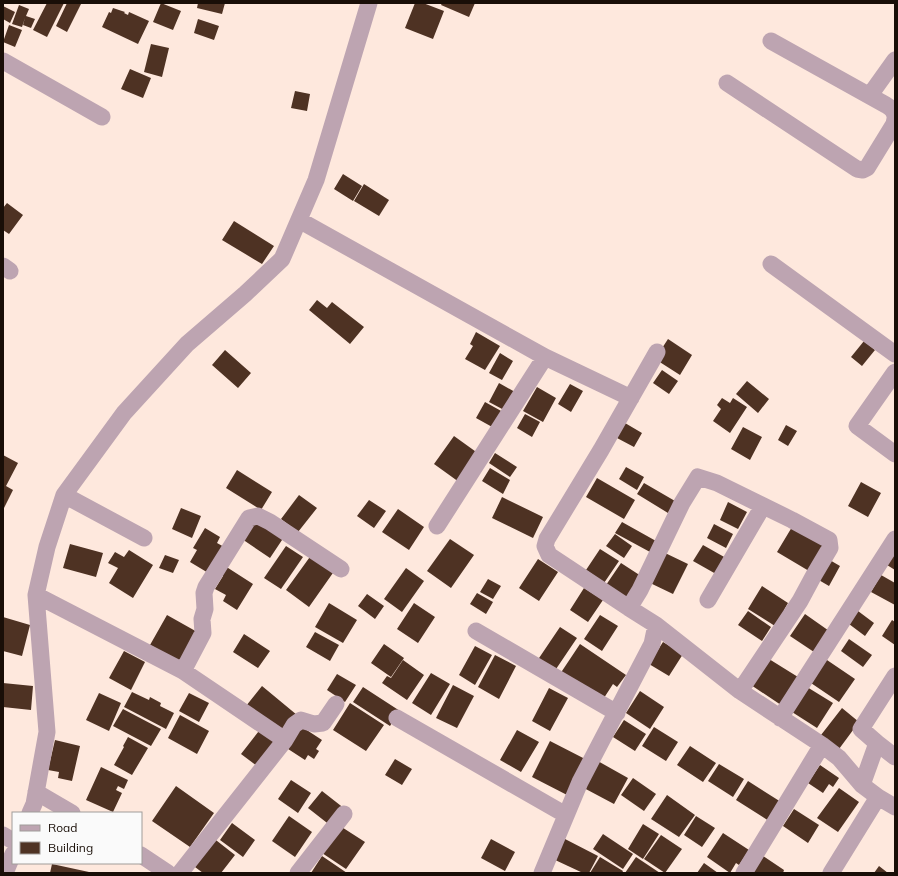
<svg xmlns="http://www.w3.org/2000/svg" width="898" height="876" font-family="Mulish,sans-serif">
  <rect width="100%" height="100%" fill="#fee8dd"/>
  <path fill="#4e3223" d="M47,3h17l-17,34 -14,-7z
    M67,3l14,1 -14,28 -11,-6z
    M161,3l20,8 -8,19 -20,-8z
    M198,3h27l-3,11 -25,-6z
    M415,3h8l21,8 -11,28 -28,-11z
    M442,3h33l-6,14 -28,-12z
    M19,5l10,4 -3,7 9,3 -4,9 -8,-3 2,-7 -3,9 -10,-3z
    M3,6l12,6 -5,11 -7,-4z
    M113,8l12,4 -1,1 4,2 1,-3 20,9 -11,23 -36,-17 7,-15 2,1z
    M198,19l21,7 -5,14 -20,-7z
    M9,25l13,5 -7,17 -12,-5z
    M151,44l18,4 -7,29 -18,-5z
    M130,69l21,9 -8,20 -22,-9z
    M295,91l15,3 -3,17 -16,-3z
    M343,174l19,12 -9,15 -19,-12z
    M364,184l25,16 -10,16 -25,-15z
    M7,203l16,12 -14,19 -6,-4v-22z
    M234,221l40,25 -12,18 -40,-24z
    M317,300l10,8 5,-6 32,25 -14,17 -41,-34z
    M476,332l24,14 -15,24 -20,-11 8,-13 -3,-2z
    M668,339l24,16 -12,20 -25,-16z
    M864,341l11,9 -13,16 -11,-9z
    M225,350l26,23 -13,15 -26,-23z
    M500,353l13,8 -11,19 -13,-7z
    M662,370l16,11 -9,13 -16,-11z
    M747,381l22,18 -11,14 -22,-19z
    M499,383l16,9 -11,18 -15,-8z
    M570,384l13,7 -12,21 -13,-8z
    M537,387l19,11 -13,24 -20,-11z
    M722,398l8,5 3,-5 14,9 -17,26 -17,-12 8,-12 -4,-4z
    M485,402l18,10 -9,16 -18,-10z
    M525,414l15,8 -8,15 -15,-9z
    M625,423l17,10 -8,14 -17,-9z
    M786,425l11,6 -9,15 -10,-6z
    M743,427l19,10 -12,23 -19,-11z
    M454,436l25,18 -20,28 -25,-18z
    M495,453l22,14 -7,10 -21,-14z
    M3,455l15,8 -12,23 7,4 -10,20z
    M626,467l18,10 -7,13 -18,-11z
    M490,468l20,12 -7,14 -21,-13z
    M237,470l35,22 -11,18 -35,-22z
    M597,478l38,22 -11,19 -38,-22z
    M861,482l20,11 -13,24 -20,-11z
    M644,483l31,18 -7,12 -31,-19z
    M299,495l18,13 -19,24 -17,-13z
    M502,497l41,20 -10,21 -41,-20z
    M369,500l17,11 -12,17 -17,-12z
    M728,502l19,10 -9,17 -18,-9z
    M181,508l20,8 -9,22 -20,-9z
    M398,509l26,18 -15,23 -27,-18z
    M256,518l28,19 -14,21 -28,-19z
    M622,522l34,19 -6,11 -35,-19z
    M714,524l19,10 -7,14 -19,-10z
    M792,527l32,19 -15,25 -32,-19z
    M205,528l15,9 -3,6 9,5 -16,26 -20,-12 7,-12 -4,-2z
    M615,534l17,12 -8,12 -18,-12z
    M450,539l24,16 -23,33 -24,-17z
    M70,544l33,9 -7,24 -33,-9z
    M703,545l23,13 -10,16 -23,-13z
    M286,546l17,11 -22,32 -17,-11z
    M600,549l19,12 -15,22 -18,-13z
    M129,550l24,15 -20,33 -24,-15 9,-15 -10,-5 7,-11 9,5z
    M663,552l25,12 -15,30 -25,-12z
    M312,554l23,16 -26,37 -23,-17z
    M165,555l14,5 -6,13 -14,-5z
    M893,555l2,1v14l-8,-5z
    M538,559l20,13 -19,29 -20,-13z
    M828,559l12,7 -11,20 -12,-7z
    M621,563l20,13 -14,22 -21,-13z
    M225,566l28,18 -16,26 -14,-9 3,-6 -11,-6 8,-13 -3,-2z
    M406,568l18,13 -22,31 -18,-13z
    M881,575l14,8v22l-24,-13z
    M488,579l13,7 -8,13 -13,-7z
    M762,586l26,17 -4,7 1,1 -10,15 -27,-17z
    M584,588l19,12 -15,22 -18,-12z
    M477,593l16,9 -7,12 -16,-10z
    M367,594l17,12 -9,13 -17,-13z
    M329,603l28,17 -14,23 -28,-16z
    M414,603l21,14 -17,26 -21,-14z
    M854,608l20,15 -9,13 -20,-15z
    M748,611l23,16 -9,14 -24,-16z
    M805,614l27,19 -15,21 -27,-18z
    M167,615l32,18 -17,30 -32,-18z
    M600,615l18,11 -16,25 -18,-12z
    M3,617l27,8 -8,31 -19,-5z
    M892,620l3,2v23l-13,-9z
    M560,627l17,11 -23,34 -17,-11z
    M315,632l24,13 -9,16 -24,-14z
    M244,634l26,17 -12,17 -25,-16z
    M849,639l23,16 -9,12 -22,-16z
    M663,642l20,12 -14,22 -20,-12z
    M384,644l20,14 -13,19 -20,-14z
    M580,644l46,31 -9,12 -4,-3 -11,17 -42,-27z
    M475,646l17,9 -17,30 -16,-10z
    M124,651l21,11 -14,28 -22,-12z
    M495,655l21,11 -17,33 -21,-12z
    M824,658l31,21 -16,23 -31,-21z
    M769,659l29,18 -17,28 -30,-20z
    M403,660l21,15 -17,25 -25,-17 5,-7 4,2z
    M431,673l19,11 -19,31 -19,-12z
    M337,674l19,11 -11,17 -18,-12z
    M3,683l30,3 -2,24 -28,-3z
    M453,685l21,11 -17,32 -21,-10z
    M262,686l35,29 -16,20 -35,-29z
    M363,687l37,24 -10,15 -37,-24z
    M807,687l26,16 -16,25 -25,-16z
    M549,688l19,10 -18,33 -18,-10z
    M640,691l24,16 -14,22 -24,-16z
    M132,692l17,8 1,-3 11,6 -1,3 14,7 -8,16 -42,-22z
    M99,693l22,10 -12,28 -23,-11z
    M189,693l20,10 -10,19 -20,-11z
    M350,703l34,22 -18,26 -33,-21z
    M842,708l17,14 -20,27 -18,-14z
    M123,709l38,20 -10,17 -38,-20z
    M180,715l29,16 -12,23 -29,-16z
    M624,720l22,14 -11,17 -22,-14z
    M299,725l23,15 -6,9 3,2 -5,8 -6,-4 -3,5 -20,-13z
    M262,727l16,12 -21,27 -16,-12z
    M654,727l24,15 -12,19 -24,-15z
    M517,730l22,12 -18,30 -21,-12z
    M128,737l20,11 -16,27 -18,-10 10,-18 -1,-1z
    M55,740l25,6 -8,35 -14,-3 1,-6 -11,-2z
    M550,741l37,19 -18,36 -37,-19z
    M690,746l26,17 -13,19 -26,-17z
    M395,759l17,10 -10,16 -17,-10z
    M596,760l32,18 -14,26 -32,-17z
    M719,764l25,15 -11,18 -25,-16z
    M820,765l19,13 -6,9 -4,-3 -6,9 -15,-10z
    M101,767l27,13 -4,9 -6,-3 -2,4 6,3 -9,19 -27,-12z
    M633,778l23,16 -12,17 -23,-16z
    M291,780l20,13 -13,20 -20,-14z
    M748,781l33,21 -12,19 -33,-21z
    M176,786l38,27 -24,34 -38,-26z
    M839,788l20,14 -21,30 -21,-14z
    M322,791l23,18 -14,17 -23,-18z
    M667,795l28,20 -16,22 -28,-18z
    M794,809l25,16 -11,18 -25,-17z
    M289,816l23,16 -17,25 -23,-16z
    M696,816l19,12 -13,19 -18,-12z
    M232,823l23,17 -12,17 -23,-17z
    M337,824l28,18 -19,27 -27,-18z
    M643,824l16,10 -16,25 -15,-10z
    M723,833l26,17 -10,15 -3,-2 -6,10 -23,-16z
    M603,834l30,20 -10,15 -30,-20z
    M661,835l21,14 -17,24 -21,-14z
    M212,837l23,18 -14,18h-18l-12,-9z
    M491,839l24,13 -10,19 -24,-13z
    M565,839l33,17 -9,17h-6l-30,-14z
    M760,854l24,16 -1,3h-36z
    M322,856l25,17h-36z
    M600,857l23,14 -1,2h-32z
    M636,857l24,16h-35z
    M704,863l14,10h-21z
    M52,864l37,8v1h-39z
    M879,866l9,7h-14z"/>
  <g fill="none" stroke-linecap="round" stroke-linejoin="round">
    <path stroke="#bda4b1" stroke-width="17" d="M771,41l115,64c5,3 8,5 9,11
      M3,61l99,56
      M727,83l130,86 6,1 4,-2 27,-44 1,-5
      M870,95l25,-35
      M299,220l246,137 86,41
      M771,264l124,90
      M3,266l7,5
      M895,372l-38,54 38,28
      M64,495l80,43
      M437,526l108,-169
      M36,595l147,76 102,69
      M708,600l55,-94
      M629,608l-80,-53 -4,-9 2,-7 54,-89 56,-98
      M656,625l84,66 82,54 -78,128
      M476,631l141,82
      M183,671l20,-38 -1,-14 3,-10 -1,-16 2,-6 43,-69 9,-2 12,6 71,47
      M397,718l169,97
      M780,718l115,-179
      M877,743l18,14
      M822,745l17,13 23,27 16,12 17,10
      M862,785l15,-42 -16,-14 34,-53
      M36,792l36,21
      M30,813l4,-9 13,-72 -11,-137 11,-48 17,-52 60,-82 63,-69 58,-50 37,-35 34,-79 53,-177
      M3,835l10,6
      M141,855l27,18
      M5,873l8,-19
      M180,873l105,-133 9,-15 7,-5 13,4 9,-1 13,-19
      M298,873l46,-59
      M542,873l38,-91 72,-138 4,-19 -27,-17 11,-18 42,-87 16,-26 19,6 75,37 37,20 1,8 -16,27 -14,26 -60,90
      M831,873l47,-76"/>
  </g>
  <rect width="898" height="876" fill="none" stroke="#190e07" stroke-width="8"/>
  <rect x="12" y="812" width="130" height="52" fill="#fafafa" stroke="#a09c99"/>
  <rect x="20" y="825" width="20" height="6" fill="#bda4b1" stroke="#a09c99"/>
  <text x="48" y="832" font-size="12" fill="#190e07">Road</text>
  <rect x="20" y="842" width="20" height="12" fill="#4e3223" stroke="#a09c99"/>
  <text x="48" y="852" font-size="12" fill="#190e07">Building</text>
</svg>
